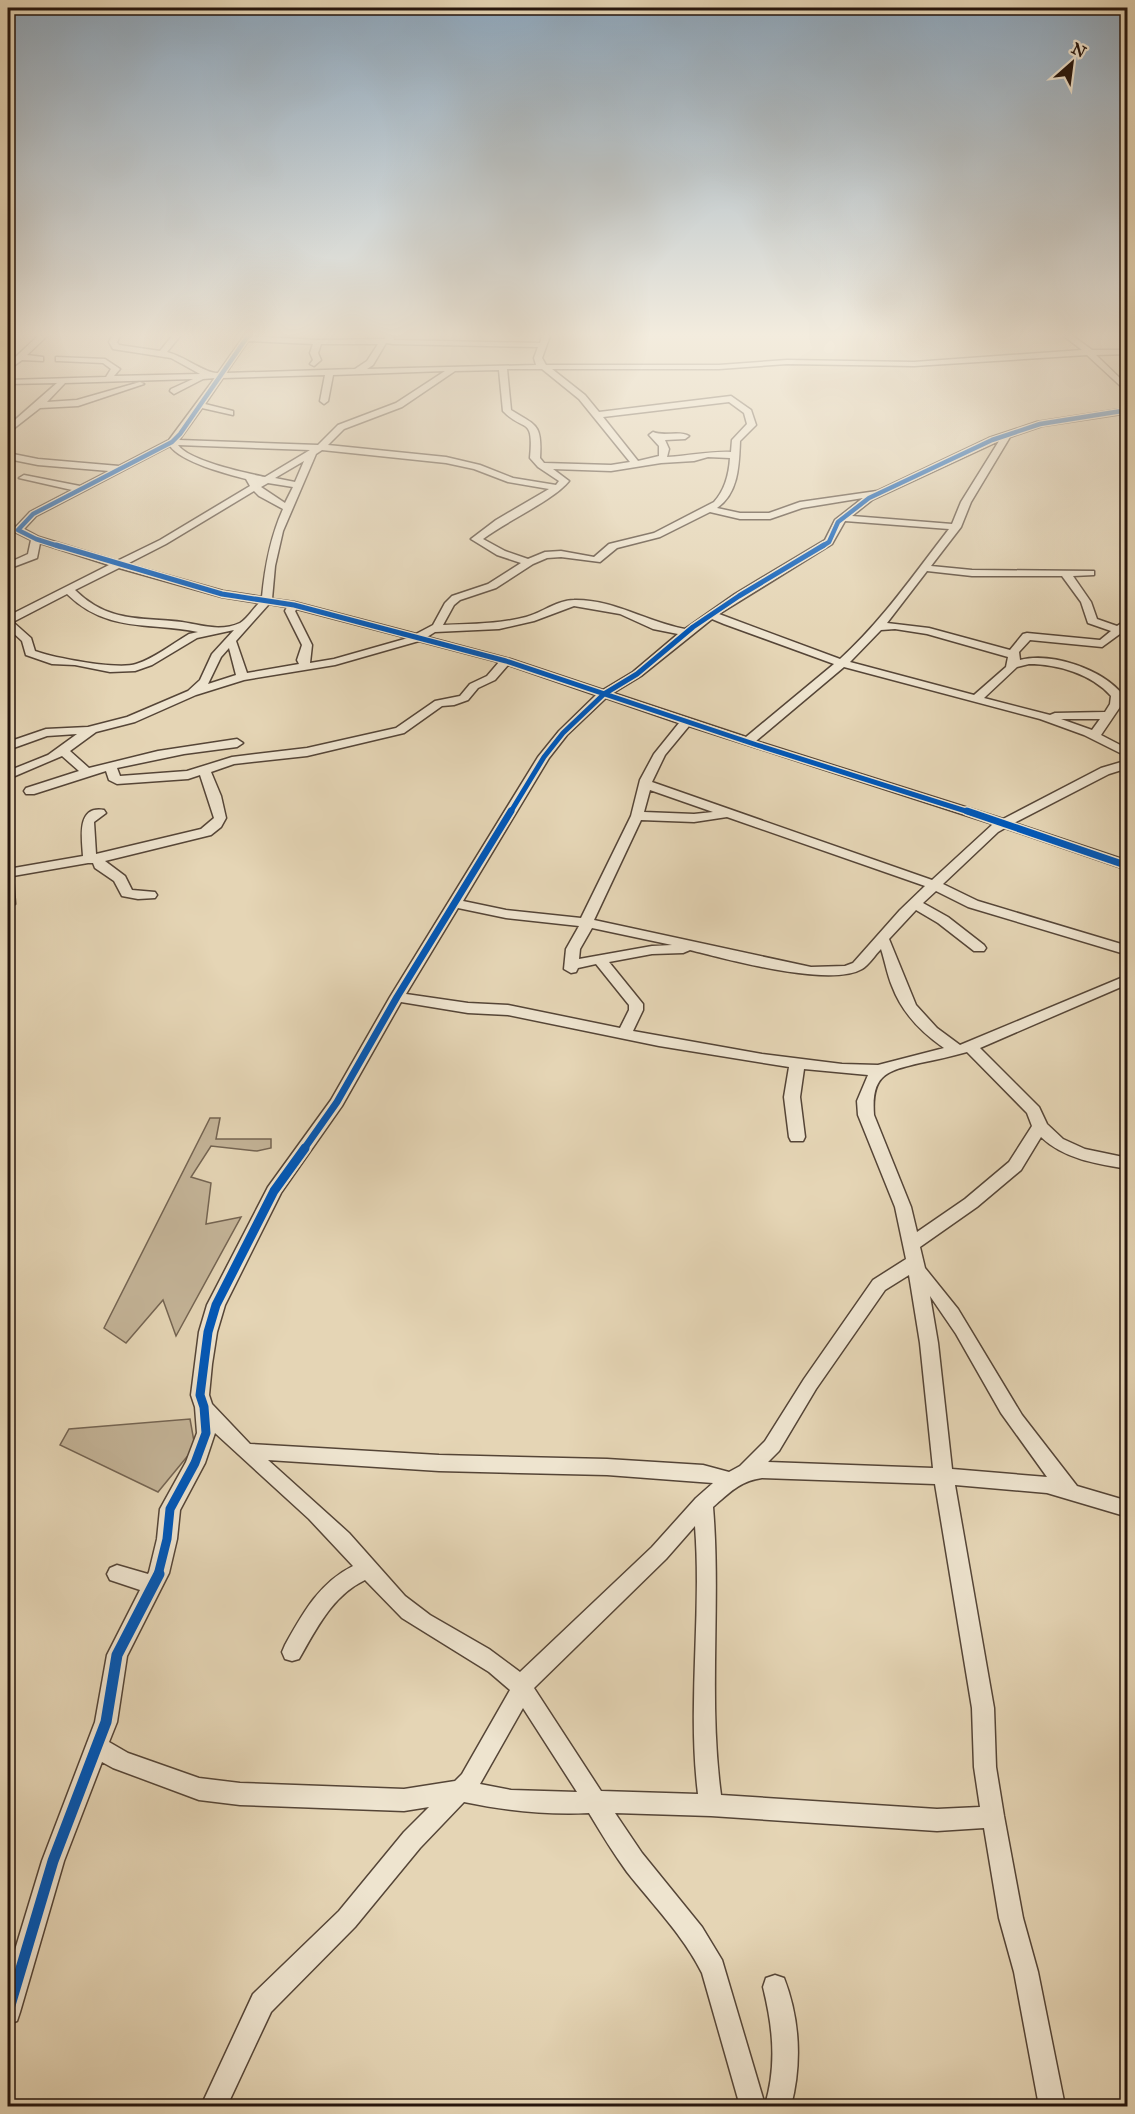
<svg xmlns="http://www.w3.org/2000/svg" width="1135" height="2114" font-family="'IM FELL Great Primer',serif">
  <rect width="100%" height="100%" fill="#e5d5b5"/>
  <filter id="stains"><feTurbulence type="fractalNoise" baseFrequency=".00333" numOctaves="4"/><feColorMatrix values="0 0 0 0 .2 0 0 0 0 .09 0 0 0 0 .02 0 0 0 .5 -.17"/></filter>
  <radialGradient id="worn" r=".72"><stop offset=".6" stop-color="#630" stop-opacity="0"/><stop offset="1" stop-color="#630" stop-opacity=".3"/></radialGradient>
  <path fill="#c4b498" stroke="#746452" stroke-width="1.5" d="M210,1118h10l-4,21h55v9l-14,3 -46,-5 -20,31 20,6 -5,41 35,-7 -65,119 -13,-36 -37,43 -22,-15z
    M190,1419l5,28 -37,45 -98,-47 9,-16z"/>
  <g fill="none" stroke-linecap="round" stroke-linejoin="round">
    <g stroke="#554537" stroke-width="3">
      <path id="street" d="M38,336h9l-20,19 16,2v4l-21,-1 -14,10v-6z
        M112,336h8l-3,6 2,3 41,6 12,-15h8l-13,16c17,4 39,22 51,21l26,-37 74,4 67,-1v-3h8l1,4 146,3 2,-7h8l-8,22 4,7h173l68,-5 127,2 168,-12 -18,-14h9l19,14h36v4l-32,1 32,31v7l-41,-38 -173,11 -127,-2 -68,5h-167l33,26 14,17 132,-16 20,14 5,15 -16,16c-1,23 -1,52 -23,67l23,5h29l31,-11 77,-11 112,-53 48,-16 91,-14v5l-86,13 -32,11 -39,65 -10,25 -30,39 41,4 122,1v4l-21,1 18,26 6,17 20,7 11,-7v9l-26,19 -72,-7 -11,12 1,8c32,-8 82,9 103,35l-1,9 -21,31 27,14v8l-44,-22 -44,-16 -196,-52 -88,74 247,78 98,-51 27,-8v8l-19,6 -95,49 114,38v9l-123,-42 -7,4 -55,52 35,17 150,45v9l-160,-48 -32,-16 -13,12 25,14 36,28 2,3 -2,3h-10l-36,-28 -22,-13 -27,29 27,66 21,23 23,17 168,-70v9l-148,64 59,59 8,17 16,15 22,10 43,9v11c-31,-5 -64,-10 -87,-32l-20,33 -44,37 -57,40 5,21 33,41 64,106 55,71 51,15v16l-81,-24 -92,-8 39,223 2,59 8,49 19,102 15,54 27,134h-26l-25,-134 -15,-54 -15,-90 -47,3 -226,-15 -96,-3 27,40 60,74 20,33 43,145c12,-40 8,-78 -2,-118l3,-9 9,-3 9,3c16,41 18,86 7,128h-51l-38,-133c-19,-38 -49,-68 -75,-101 -14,-19 -26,-39 -38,-59 -43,2 -82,-2 -125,-11l-44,46 -65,79 -84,85 -44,94h-26l52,-112 86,-83 65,-79 25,-25 -25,4 -164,-6 -41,-5 -86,-32 -11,-6 -38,99 -44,151 -3,9 -9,3v-51l34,-112 53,-139 12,-67 33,-65 -30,-10 -3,-6 3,-6 7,-3 31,9 1,-2 8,-33 3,-30 26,-47 11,-29 -2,-26 -4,-12 8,-63 8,-27 61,-118 63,-87 59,-103 148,-240 21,-26 37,-36 -88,-30 -13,15 -17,8 -10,12 -14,5 -12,1 -38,27 -97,23 -73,8 -23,8 10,24 5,22 -5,9 -10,8 -106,26 20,15 7,14 23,2 2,3 -2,3 -17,1 -16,-3 -8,-15 -19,-13 -2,-5h-5l-75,13 2,28 -7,4v-39l75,-13c-1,-17 -7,-51 21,-46l2,3 -12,9 2,32 105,-25 13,-11 -14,-43 -12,4 -71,5 -8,-4 -3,-9 -72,23h-8l-2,-3 2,-3 53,-17 -17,-15 -54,23v-8l40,-16 29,-21 -30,2 -39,14v-8l38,-13 42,-2 39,-10 61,-26 12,-11 12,-26 22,-24 -37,8 -45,27 -17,6 -25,1 -35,-7 -23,-1 -26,-9 -4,-14 -14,-13v-12l101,-51 -69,-22 -3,15 -29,11v-6l20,-9 3,-14 -16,-8v-4l15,-16 42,-22 -53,-12 5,-3 56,11 29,-15 -71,-6 -30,-6v-6l30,6 81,7 50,-26 46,-62 -12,1 -29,15 -4,-3 1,-2 22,-10 -128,4 -18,19 30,-2 63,-18 4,2 -66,22 -38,2 -32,25v-7l49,-43 -49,1v-4l98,-3 5,-8 -8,-6 -44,-2h-3v-4l49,2 15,10 -6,7 86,-2 -29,-16 -58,-9 -4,-7zM248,341l65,3 -3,9 3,7 -3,4 4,2 7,-6 -3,-7 3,-9h57l-11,17 -12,8 -129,4zM386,343l7,1 145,3 -4,11 2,7 -169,4 6,-4zM507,369h35l37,30 51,63 -19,3 -67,-2 -4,-5c2,-34 -3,-32 -29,-48zM499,370l4,41c21,22 31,4 27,47l8,9 21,14 -3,4 -43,-7 -33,-13 -34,-8 -118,-12 16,-16 58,-22 53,-36zM445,371l-49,32 -58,22 -20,20 -139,-5 23,-32 31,7v-4l-28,-7 18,-26 102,-3 -5,26 4,3 4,-3 5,-26zM729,402l15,11 3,11 -15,16 -1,12c-22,-1 -42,4 -64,5l2,-8 -4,-9 20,-1 4,-3c-10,-6 -24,1 -36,-4l-4,3 10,11v10l-21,5 -35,-44zM999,441l-38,61 -9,22 -100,-8 20,-16zM178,445l132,5 -45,27c-19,-4 -76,-16 -87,-32zM170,446c11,16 57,28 76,33l4,7 -90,54 -43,21 -78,-24 -15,-8 12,-13zM322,450l124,13 28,6 34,13 41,7 -53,31 -25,19 26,16 24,8 -33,21 -36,12 -7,7 -12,22 -17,9 -122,-32 -22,-3 3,-33 8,-35 33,-77zM708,457l22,1c-1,16 -5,32 -16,44l-60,31 -45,11 -15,13 -33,-6 -16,1 -17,7 -23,-8 -22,-12c22,-17 71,-39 86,-58l-16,-12 58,2 50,-8 33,-2zM304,461l-9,21 -20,-4zM268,483l25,4 -8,16 -24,-16zM254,491l5,5 24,13c-13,29 -18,57 -21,88l-39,-6 -96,-27 39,-20zM863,498l-28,22 -10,20 -90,54 -50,35c-38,-7 -72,-30 -111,-29 -16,0 -33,13 -48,17 -27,7 -55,7 -83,8l11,-20 6,-5 36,-12 37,-24 14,-6 14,-1 39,5 17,-14 43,-11 50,-25 30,7h30l32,-11zM845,521l104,8c-35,45 -67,92 -109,130l-121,-45 113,-70zM119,568l103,29 37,6c-6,6 -12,16 -19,20 -20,9 -38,2 -58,-1 -43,-5 -73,1 -107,-32zM927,571l45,5h90l19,26 7,21 23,8 -11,9 -73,-7 -4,1 -13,16 -81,-22 -42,-5zM67,594c40,39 82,28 131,38l-9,2c-17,10 -34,24 -53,30 -18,6 -82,-6 -101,-13l-4,-13 -18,-16zM269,604l18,3 -2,4 17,34 -5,15 2,4 -52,9 -11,-32zM574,606l46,8 33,15 25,5 -45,38 -30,18 -93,-31 -83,-22 8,-5 64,-3 35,-8zM297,609l111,29 -74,21 -24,4 2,-18 -17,-34zM712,619l12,5 110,40 -88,73 -133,-44 28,-17zM895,629l32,5 81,23 -2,10 -32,28 -124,-33 31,-32zM419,641l80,21 -12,14 -17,8 -10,12 -25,5 -39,27 -89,20 -75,9 -45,14 -67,5 -3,-8 67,-14 53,-7 6,-4 -6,-4 -79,12 -69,17 -19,-17 26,-19 39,-10 61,-27 48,-15 91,-15zM229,648l7,27 -28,9 13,-27zM1029,664c28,0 63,10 82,32l-1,8 -5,8 -50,1 -5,2 -66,-17 33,-31zM606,698l73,25 -25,31 -14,26 -9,36 -50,102 -75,-8 -43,-9 86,-143 18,-23zM1061,719h39l-8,11zM689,726l304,98 -61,56 -280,-98 13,-27zM650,790l63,22 -19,2 -50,-2zM727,817l198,69 -25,24 -47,53 -8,3 -34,1 -217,-47 47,-100 53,2zM458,908l48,10 73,8 -13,23 -2,20 7,4 5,-1 2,-4 18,-4 33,41v5l-9,18 -112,-23 -40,-2 -62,-9zM592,928l80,17 -20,1 -73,13 1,-10zM881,949c4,12 6,25 11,37 10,27 29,46 52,62l-66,17 -36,-1 -80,-10 -129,-23 10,-21v-6l-34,-42 43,-8 31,-1 7,-3c36,9 140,38 172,19 7,-4 13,-14 19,-20zM401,1002l67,11 40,2 151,31 130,21 -5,30 5,40 2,4h12l2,-4 -5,-40 4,-28 64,6 -11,26 1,14 37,92 11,52 -33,21 -69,99 -39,62 -25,25 -11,6 -26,-7 -96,-6 -168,-4 -189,-11 -38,-40 -3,-9 3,-31 5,-32 8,-27 56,-112 61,-87zM967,1052l60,61 5,13 -23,36 -44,37 -48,33 -6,-25 -37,-92c-3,-40 12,-44 46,-52 16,-3 32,-7 47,-11zM909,1275l11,68 13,125 -165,-6 11,-11 37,-62 69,-99zM930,1296l26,38 45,79 46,64 -95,-8 -14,-126zM215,1433l94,86 44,47c-34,17 -50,47 -68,79l-3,7 3,7 7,2 7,-2c18,-31 33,-63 66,-79l37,38 87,54 21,18 -48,84 -7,7 -51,8 -164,-6 -41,-5 -71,-25 -19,-11 8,-20 10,-66 42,-83 8,-34 3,-29 25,-47zM268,1460l171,11 168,4 106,8 -17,15 -44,49 -132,125 -31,-23 -59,-34 -25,-19 -56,-63zM762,1478l173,6 37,224 2,59 6,40 -43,2 -216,-14c-13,-96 0,-192 -8,-288 16,-14 27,-26 49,-29zM695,1526c7,90 -8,179 3,268l-97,-3 -67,-103 132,-129zM523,1708l54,84 -66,-2 -31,-6z"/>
    </g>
    <use href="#street" fill="#eee4cf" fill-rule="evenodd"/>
    <g stroke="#eee4cf" stroke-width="7">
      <path id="cycleway-far4" d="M61,547l-25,-8 -18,-9 15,-16 139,-72 8,-8 68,-98
        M821,547l8,-5 9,-20 31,-24 123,-58 48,-16 88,-14"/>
    </g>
    <g stroke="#eee4cf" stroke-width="8">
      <path id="cycleway-far3" d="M56,545l166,49 72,11 212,56 251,84 215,68
        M510,813l34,-56 19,-24 41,-39 33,-20 56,-47 46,-31 85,-51"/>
    </g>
    <g stroke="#eee4cf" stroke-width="10">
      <path id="cycleway-far2" d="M967,811l161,55
        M304,1149l33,-47 60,-105 114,-186"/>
    </g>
    <g stroke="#eee4cf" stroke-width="13">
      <path id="cycleway-far1" d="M158,1575l9,-36 3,-30 25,-46 11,-30 -2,-26 -4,-12 8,-63 8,-27 58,-114 31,-43"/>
    </g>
    <g stroke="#eee4cf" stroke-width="15">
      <path id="cycleway" d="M8,2012l45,-151 53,-139 11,-67 42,-81"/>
    </g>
    <use href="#cycleway-far4" stroke="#0057b8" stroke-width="4.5"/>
    <use href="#cycleway-far3" stroke="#0057b8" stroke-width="5"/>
    <use href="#cycleway-far2" stroke="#0057b8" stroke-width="7"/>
    <use href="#cycleway-far1" stroke="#0057b8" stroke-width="9"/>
    <use href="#cycleway" stroke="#0057b8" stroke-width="11"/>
  </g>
  <linearGradient id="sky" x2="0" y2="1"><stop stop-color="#8da7bd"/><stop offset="0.53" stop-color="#f3ecde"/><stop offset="1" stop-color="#f3ecde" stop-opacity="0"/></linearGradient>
  <rect width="1135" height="632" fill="url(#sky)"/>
  <rect width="1135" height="2114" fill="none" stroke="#e5d5b5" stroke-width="30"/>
  <rect x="9" y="9" width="1117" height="2096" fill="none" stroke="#25150d" stroke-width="3"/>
  <rect x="15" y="15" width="1105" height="2084" fill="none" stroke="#25150d" stroke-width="1.5"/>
  <g transform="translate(1072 63) rotate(28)" stroke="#eee4cf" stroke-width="4.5" paint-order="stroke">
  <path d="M0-4.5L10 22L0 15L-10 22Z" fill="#25150d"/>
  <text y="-9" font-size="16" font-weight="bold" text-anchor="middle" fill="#25150d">N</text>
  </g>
  <rect width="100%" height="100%" filter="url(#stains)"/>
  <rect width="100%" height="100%" fill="url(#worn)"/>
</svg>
